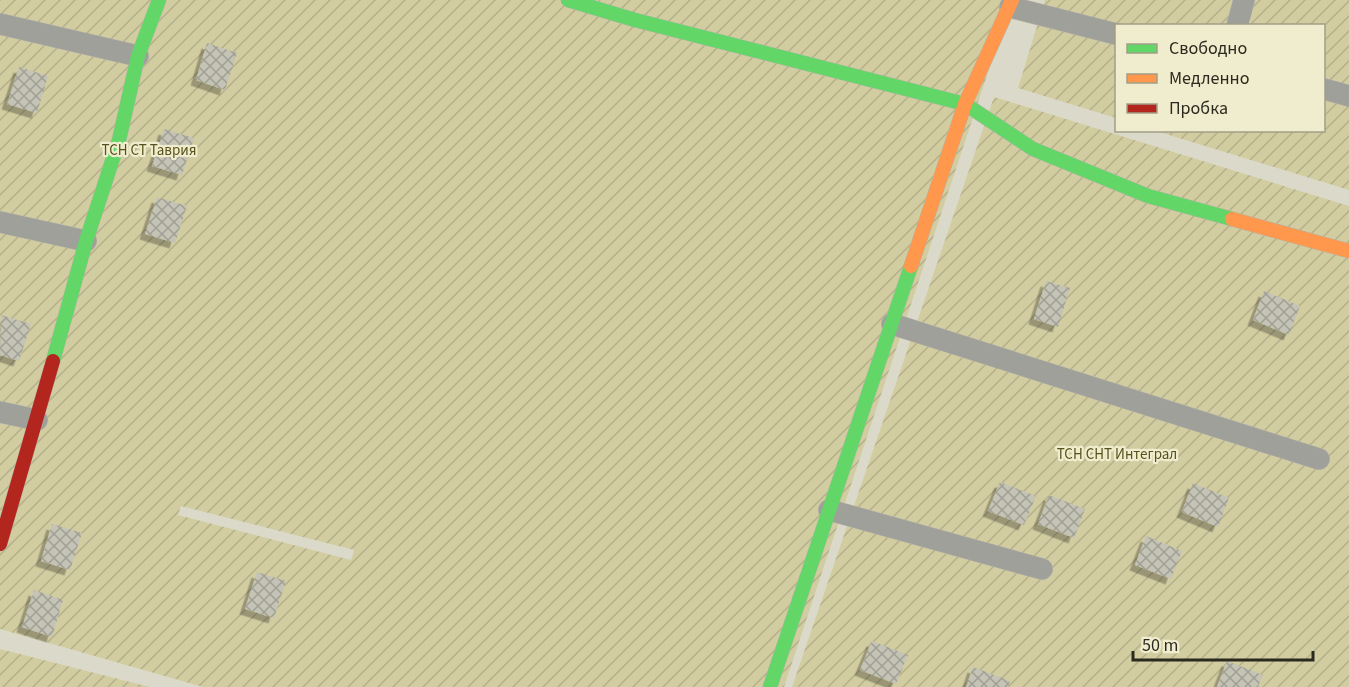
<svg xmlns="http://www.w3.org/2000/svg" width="1349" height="687" font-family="'Source Sans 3',sans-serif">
  <defs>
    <pattern id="garden-furrows" width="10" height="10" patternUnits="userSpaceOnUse" patternTransform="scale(1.5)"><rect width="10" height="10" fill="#d2cda0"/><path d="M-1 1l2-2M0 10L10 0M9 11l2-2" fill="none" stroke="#b4b089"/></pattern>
    <pattern id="building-cross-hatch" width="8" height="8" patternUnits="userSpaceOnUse" patternTransform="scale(1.5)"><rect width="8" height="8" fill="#c4c3b6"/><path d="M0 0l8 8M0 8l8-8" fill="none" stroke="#9f9f93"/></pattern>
    <filter id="shadow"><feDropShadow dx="-5.5" dy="5.5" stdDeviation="0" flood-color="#0004"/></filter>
  </defs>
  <rect width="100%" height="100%" fill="#dbdaca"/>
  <path fill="url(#garden-furrows)" fill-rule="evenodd" d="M0,0h1012l-228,687h-581l-203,-58zM181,506l173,44v1l-3,9 -173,-45z
    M1045,0h304v190l-193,-59 168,-1v-104h-208v92l-98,-30z
    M994,97l355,109v481h-557z
    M0,649l150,38h-150z"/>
  <path fill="url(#building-cross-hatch)" filter="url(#shadow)" d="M207,43l30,10 -12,37 -29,-10z
    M19,67l29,9 -11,37 -30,-9z
    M164,129l30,9 -12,37 -30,-9z
    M157,197l30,9 -12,37 -30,-9z
    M1046,281l24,7 -12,39 -24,-8z
    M1264,291l36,15 -11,29 -36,-15z
    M1,315l30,9 -12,37 -19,-6z
    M1000,482l36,14 -12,29 -36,-14z
    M1193,483l36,15 -11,29 -36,-15z
    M1049,495l36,14 -11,29 -36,-14z
    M52,524l30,9 -12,37 -29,-9z
    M1146,536l36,15 -11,28 -36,-14z
    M257,572l29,9 -12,37 -29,-9z
    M34,590l29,10 -11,37 -30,-10z
    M872,641l36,14 -12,29 -36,-14z
    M1227,661l36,14 -5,12h-41z
    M973,667l37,14 -2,6h-42z"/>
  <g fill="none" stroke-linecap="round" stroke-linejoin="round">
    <g stroke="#b6b5a9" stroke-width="22">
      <path id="street" d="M1010,7l106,27
        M0,24l138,32
        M1237,26l7,-26
        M1324,89l25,7
        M0,222l86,19
        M892,324l427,135
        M0,412l37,8
        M829,510l213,59"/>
    </g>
    <g stroke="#b6b5a9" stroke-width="15">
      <path id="fast" d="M568,0l67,20 330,84 68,45 115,47 84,23
        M53,361l33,-120 33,-101 19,-84 21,-56
        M770,687l141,-421"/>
    </g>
    <g stroke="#b6b5a9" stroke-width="15">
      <path id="slow" d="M1232,219l117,32
        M911,266l54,-162 47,-104"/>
    </g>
    <g stroke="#b6b5a9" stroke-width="15">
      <path id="jam" d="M0,544l53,-183"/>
    </g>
    <use href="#street" stroke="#a0a09a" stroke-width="21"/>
    <use href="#fast" stroke="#63d668" stroke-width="14"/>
    <use href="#slow" stroke="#ff974d" stroke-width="14"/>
    <use href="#jam" stroke="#b3261e" stroke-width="14"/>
  </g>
  <g text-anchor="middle" stroke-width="4.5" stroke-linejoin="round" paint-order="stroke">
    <g font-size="15" fill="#58511c" stroke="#f0edcf">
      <text x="149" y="155">ТСН СТ Таврия</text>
      <text x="1117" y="459">ТСН СНТ Интеграл</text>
    </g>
  </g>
  <rect x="1115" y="24" width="210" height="108" fill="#f0edcf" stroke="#a19f88" stroke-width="1.5"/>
  <rect x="1127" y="44" width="30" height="9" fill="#63d668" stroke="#a19f88" stroke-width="1.5"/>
  <text x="1169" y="54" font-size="18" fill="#2b2a1e">Свободно</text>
  <rect x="1127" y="74" width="30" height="9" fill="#ff974d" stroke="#a19f88" stroke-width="1.5"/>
  <text x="1169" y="84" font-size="18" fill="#2b2a1e">Медленно</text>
  <rect x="1127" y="104" width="30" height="9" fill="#b3261e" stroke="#a19f88" stroke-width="1.5"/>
  <text x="1169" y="114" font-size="18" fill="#2b2a1e">Пробка</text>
  <path d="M1133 651v9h180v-9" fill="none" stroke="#2b2a1e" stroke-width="3"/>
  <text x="1142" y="651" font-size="18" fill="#2b2a1e" stroke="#f0edcf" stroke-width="4.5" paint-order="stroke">50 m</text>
</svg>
